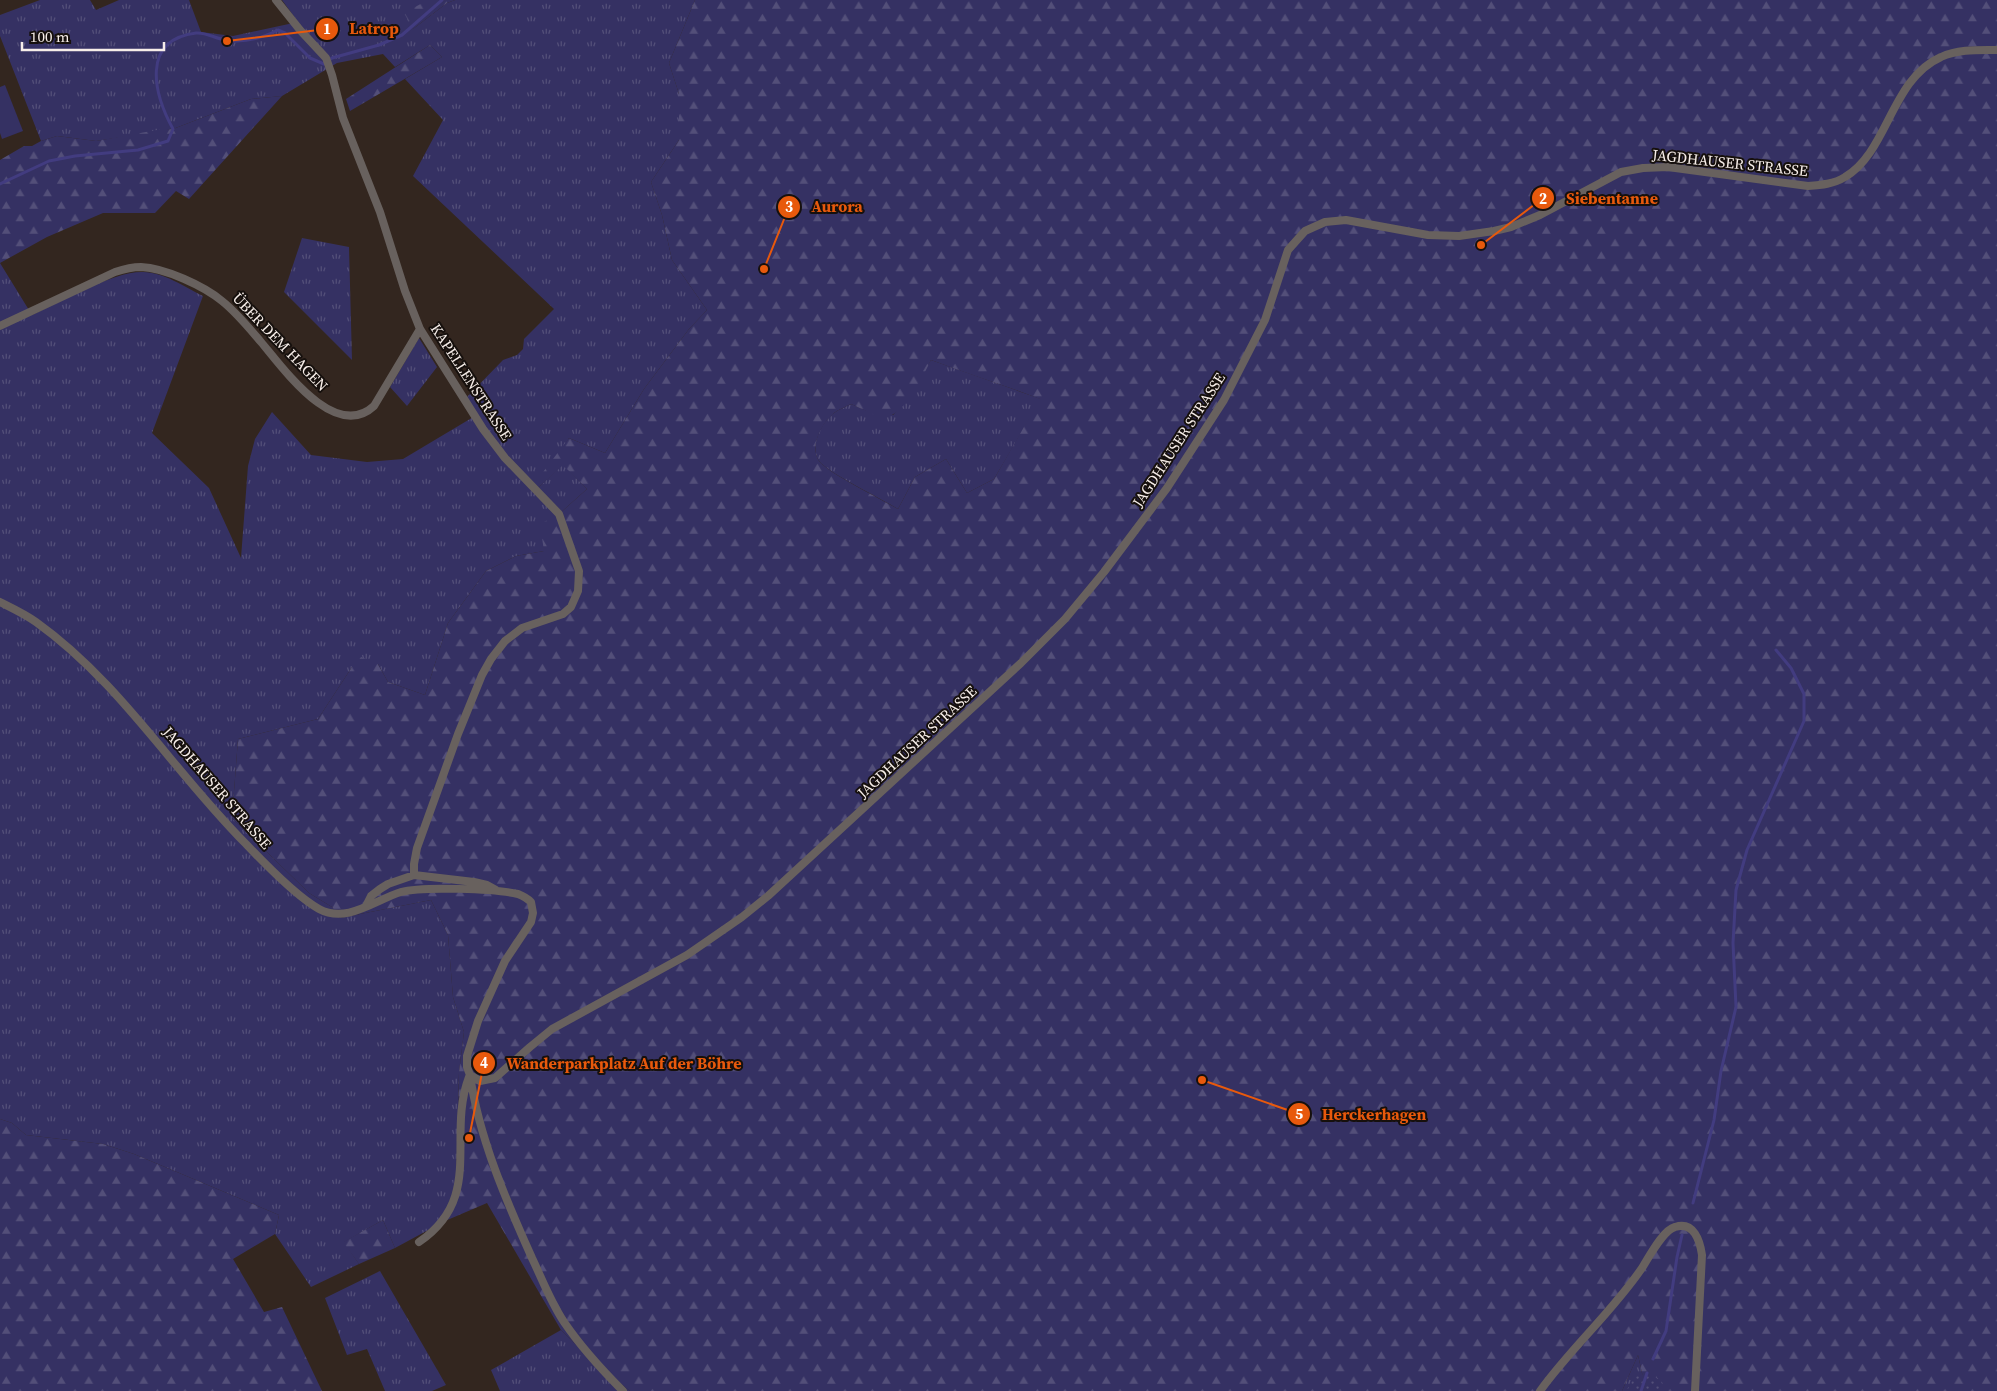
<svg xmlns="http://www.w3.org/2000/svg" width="1997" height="1391" font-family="'Source Serif 4',serif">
  <defs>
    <pattern id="grass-tufts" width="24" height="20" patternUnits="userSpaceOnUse" patternTransform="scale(1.25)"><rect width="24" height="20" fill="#353163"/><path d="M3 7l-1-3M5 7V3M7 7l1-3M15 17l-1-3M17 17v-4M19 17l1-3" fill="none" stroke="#534f79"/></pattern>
    <pattern id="forest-firs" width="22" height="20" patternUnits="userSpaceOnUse" patternTransform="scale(1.25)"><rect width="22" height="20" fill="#353163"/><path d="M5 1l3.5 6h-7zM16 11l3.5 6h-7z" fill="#534f79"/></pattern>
    <pattern id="park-dots" width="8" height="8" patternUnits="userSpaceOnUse" patternTransform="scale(1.25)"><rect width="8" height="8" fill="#353163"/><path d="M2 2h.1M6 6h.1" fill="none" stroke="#534f79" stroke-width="1.8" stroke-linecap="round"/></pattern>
  </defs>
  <rect width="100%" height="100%" fill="#33261f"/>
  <path fill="url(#grass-tufts)" d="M40,0h50l6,10 23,-10h70l12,32 32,4 65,-14 -16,-22h150l-19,29 34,-26 8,-3h240l-26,63 10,31v46l-28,42 11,33 10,45 35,50 -18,19 -45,60 -39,64 -36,-15 -31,50 25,-24 24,25 -28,25 -15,37 -28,5 -30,15 -38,52 -23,72 -37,-13 -10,-18 -26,3 -34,52 -80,20 -6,79 77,75 23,14 8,11 91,-18 17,35 5,62 11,35 -5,40 -3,117 -11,32 -50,27 -12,-28 -39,22 15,22 -48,23 -36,-53 4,-19 -145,-61 -31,-10 -77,-9 -14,-12 -12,-4v-856l32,52c28,-13 82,-44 111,-43 20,0 42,15 60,24l-51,137 57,55 32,70 7,-92 7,-27 17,-27 39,43 56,7 36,-3 72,-43 -8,-19 36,-37 14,-5 6,-6 1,-10 30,-30 -141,-133 30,-56 -38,-41 37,-22 -12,-12 -35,22 -12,-13 -46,9 -55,33 -31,3 -78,30 -77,12 -39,-5 -16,5 -41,-105v-21z
    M302,238l47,9 3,113 -68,-68z
    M419,338l18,29 -30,39 -17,-19z
    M931,360l110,39 -47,80 -27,14 -21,-34 -31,18 -17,32c-16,-10 -70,-36 -79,-48 -10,-15 3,-39 15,-48 5,-4 12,-6 17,-9l21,9 21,2 13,-14z
    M380,1271l66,114 -14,6h-47l-18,-42 -20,6 -22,-57z
    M561,1330l33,32 36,29h-130l-9,-21z
    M1638,1355l8,36h-24z"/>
  <path fill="url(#forest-firs)" fill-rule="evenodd" d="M428,0h27l-8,3 -34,26 -9,-16z
    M695,0h1302v1391h-351l-8,-36 -16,36h-992l-36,-29 -33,-32 -74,-127 -42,18 12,-55 2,-94 5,-40 -11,-35 -5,-62 -17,-35 -91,18 -8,-11 -23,-14 -77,-75 6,-79 80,-20 34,-52 9,-10 17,7 10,18 37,13 23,-72 38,-52 30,-15 28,-5 -4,-27 19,-10 28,-25 -24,-24 -25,23 -4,-4 35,-46 36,15 39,-64 45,-60 18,-19 -35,-50 -10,-45 -11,-33 28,-42v-46l-10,-31zM931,360c37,14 73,25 109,39l-46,80 -27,14 -21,-34 -31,18 -17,32c-17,-10 -70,-36 -79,-48 -10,-15 3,-38 15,-48 5,-4 12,-6 17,-9 10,4 24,13 34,13 19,-1 38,-41 46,-57z
    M430,45l12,12 -92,54 -4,-12z
    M282,96l-93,103 -13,-8 -21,22h-52l-56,24 -47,26v-103l24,-14h8l9,-5 16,-5 39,5 61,-11 16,-1 78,-30z
    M0,1119l12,4 14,12 77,9 31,10 145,61 -4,19 -42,25 31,53 18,-5 40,84h-322z
    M383,1220l12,28 -36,16 -16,-22z"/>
  <path fill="url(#park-dots)" d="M1647,1373l14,7 5,11h-40l9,-14z"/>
  <path fill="#353163" d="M5,85l18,46 -21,8 -2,-6v-46z"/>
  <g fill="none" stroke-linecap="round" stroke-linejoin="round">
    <path stroke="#423c80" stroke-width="3" d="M0,184l49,-23 26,-5 63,-6 30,-9 5,-12c-19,-35 -33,-89 23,-96 10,-1 20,6 30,7 18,3 36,-2 52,-10l7,3 25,25 14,6 8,-6 47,-13 23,-10 40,-35
      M1693,1203l21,-83 7,-49 15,-64 -3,-64 3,-53 11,-40 57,-129v-27l-13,-26 -15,-18
      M1653,1359l13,-28 11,-74 5,-22
      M1641,1391l6,-18"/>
    <path stroke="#68615e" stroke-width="8" d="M276,0l24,30 26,28 6,17 11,43 37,94 25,79 15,38 63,100 22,29 54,56 20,57 -1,20 -7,16 -8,7 -41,14 -17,13 -14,18 -9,16 -24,59 -41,114 -3,16v11
      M0,326l115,-54c9,-3 17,-5 26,-5 24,1 63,19 81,34 15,12 27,27 39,41 22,26 74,100 113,64l46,-77
      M0,602c12,6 25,12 36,20 84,60 138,150 210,222 18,19 51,53 73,65 28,15 56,-9 82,-17 21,-6 95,-3 117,2 5,2 9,4 13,8l2,11 -2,9 -26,39 -27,60 -11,35v11l3,8 10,6 15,-3 35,-31 22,-18 135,-74 55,-38 26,-21 253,-233 44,-44 39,-47 63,-84 57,-88 41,-80 23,-70 17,-19 20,-9 21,-2 82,15 31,1 35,-5 17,-4 29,-12 81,-43 22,-4 25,-1 140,19c13,-1 26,-2 37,-9 43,-25 46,-98 96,-120 17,-8 37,-7 56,-7
      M366,906l5,-10 9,-7 8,-5 26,-9 60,7 13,3 9,5
      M470,1075c9,63 36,125 62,183 10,21 19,45 32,64 17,25 38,48 59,69
      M419,1242c66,-45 27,-105 50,-165
      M1540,1391c31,-43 72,-79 102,-123 7,-11 21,-38 33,-41 19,-6 25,14 27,28l-7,136"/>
  </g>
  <g text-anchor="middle" stroke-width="4" stroke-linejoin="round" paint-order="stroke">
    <g font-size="15" fill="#f7eee9" stroke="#16100d">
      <text transform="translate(1730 163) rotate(6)" y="5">JAGDHAUSER STRASSE</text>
      <text transform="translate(280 342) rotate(46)" y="5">ÜBER DEM HAGEN</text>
      <text transform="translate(471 382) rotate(57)" y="5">KAPELLENSTRASSE</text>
      <text transform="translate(1179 440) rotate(-57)" y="5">JAGDHAUSER STRASSE</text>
      <text transform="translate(917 742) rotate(-43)" y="5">JAGDHAUSER STRASSE</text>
      <text transform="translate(217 788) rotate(49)" y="5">JAGDHAUSER STRASSE</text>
    </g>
  </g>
  <path fill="none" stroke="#e8590c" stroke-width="2" d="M227 41L327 29M1481 245L1543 198M764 269L789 207M469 1138L484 1063M1202 1080L1299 1114"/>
  <g fill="#e8590c" stroke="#16100d" stroke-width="2">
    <circle cx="227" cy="41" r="5"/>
    <circle cx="1481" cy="245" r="5"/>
    <circle cx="764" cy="269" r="5"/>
    <circle cx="469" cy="1138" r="5"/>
    <circle cx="1202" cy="1080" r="5"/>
    <circle cx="327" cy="29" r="12"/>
    <circle cx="1543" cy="198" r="12"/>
    <circle cx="789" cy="207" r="12"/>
    <circle cx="484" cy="1063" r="12"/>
    <circle cx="1299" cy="1114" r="12"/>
  </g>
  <g font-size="15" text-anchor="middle" font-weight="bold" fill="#fff">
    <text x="327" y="34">1</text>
    <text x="1543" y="204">2</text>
    <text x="789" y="212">3</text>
    <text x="484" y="1068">4</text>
    <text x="1299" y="1119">5</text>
  </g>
  <g font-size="16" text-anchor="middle" font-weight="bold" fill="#e8590c" stroke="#16100d" stroke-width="4" stroke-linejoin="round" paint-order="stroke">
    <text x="374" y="34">Latrop</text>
    <text x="1612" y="204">Siebentanne</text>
    <text x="837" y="212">Aurora</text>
    <text x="624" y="1069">Wanderparkplatz Auf der Böhre</text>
    <text x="1374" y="1120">Herckerhagen</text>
  </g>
  <path d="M22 42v8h142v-8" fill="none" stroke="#f7eee9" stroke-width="2.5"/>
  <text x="30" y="42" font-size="15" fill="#f7eee9" stroke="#16100d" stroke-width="4" paint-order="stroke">100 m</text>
</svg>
